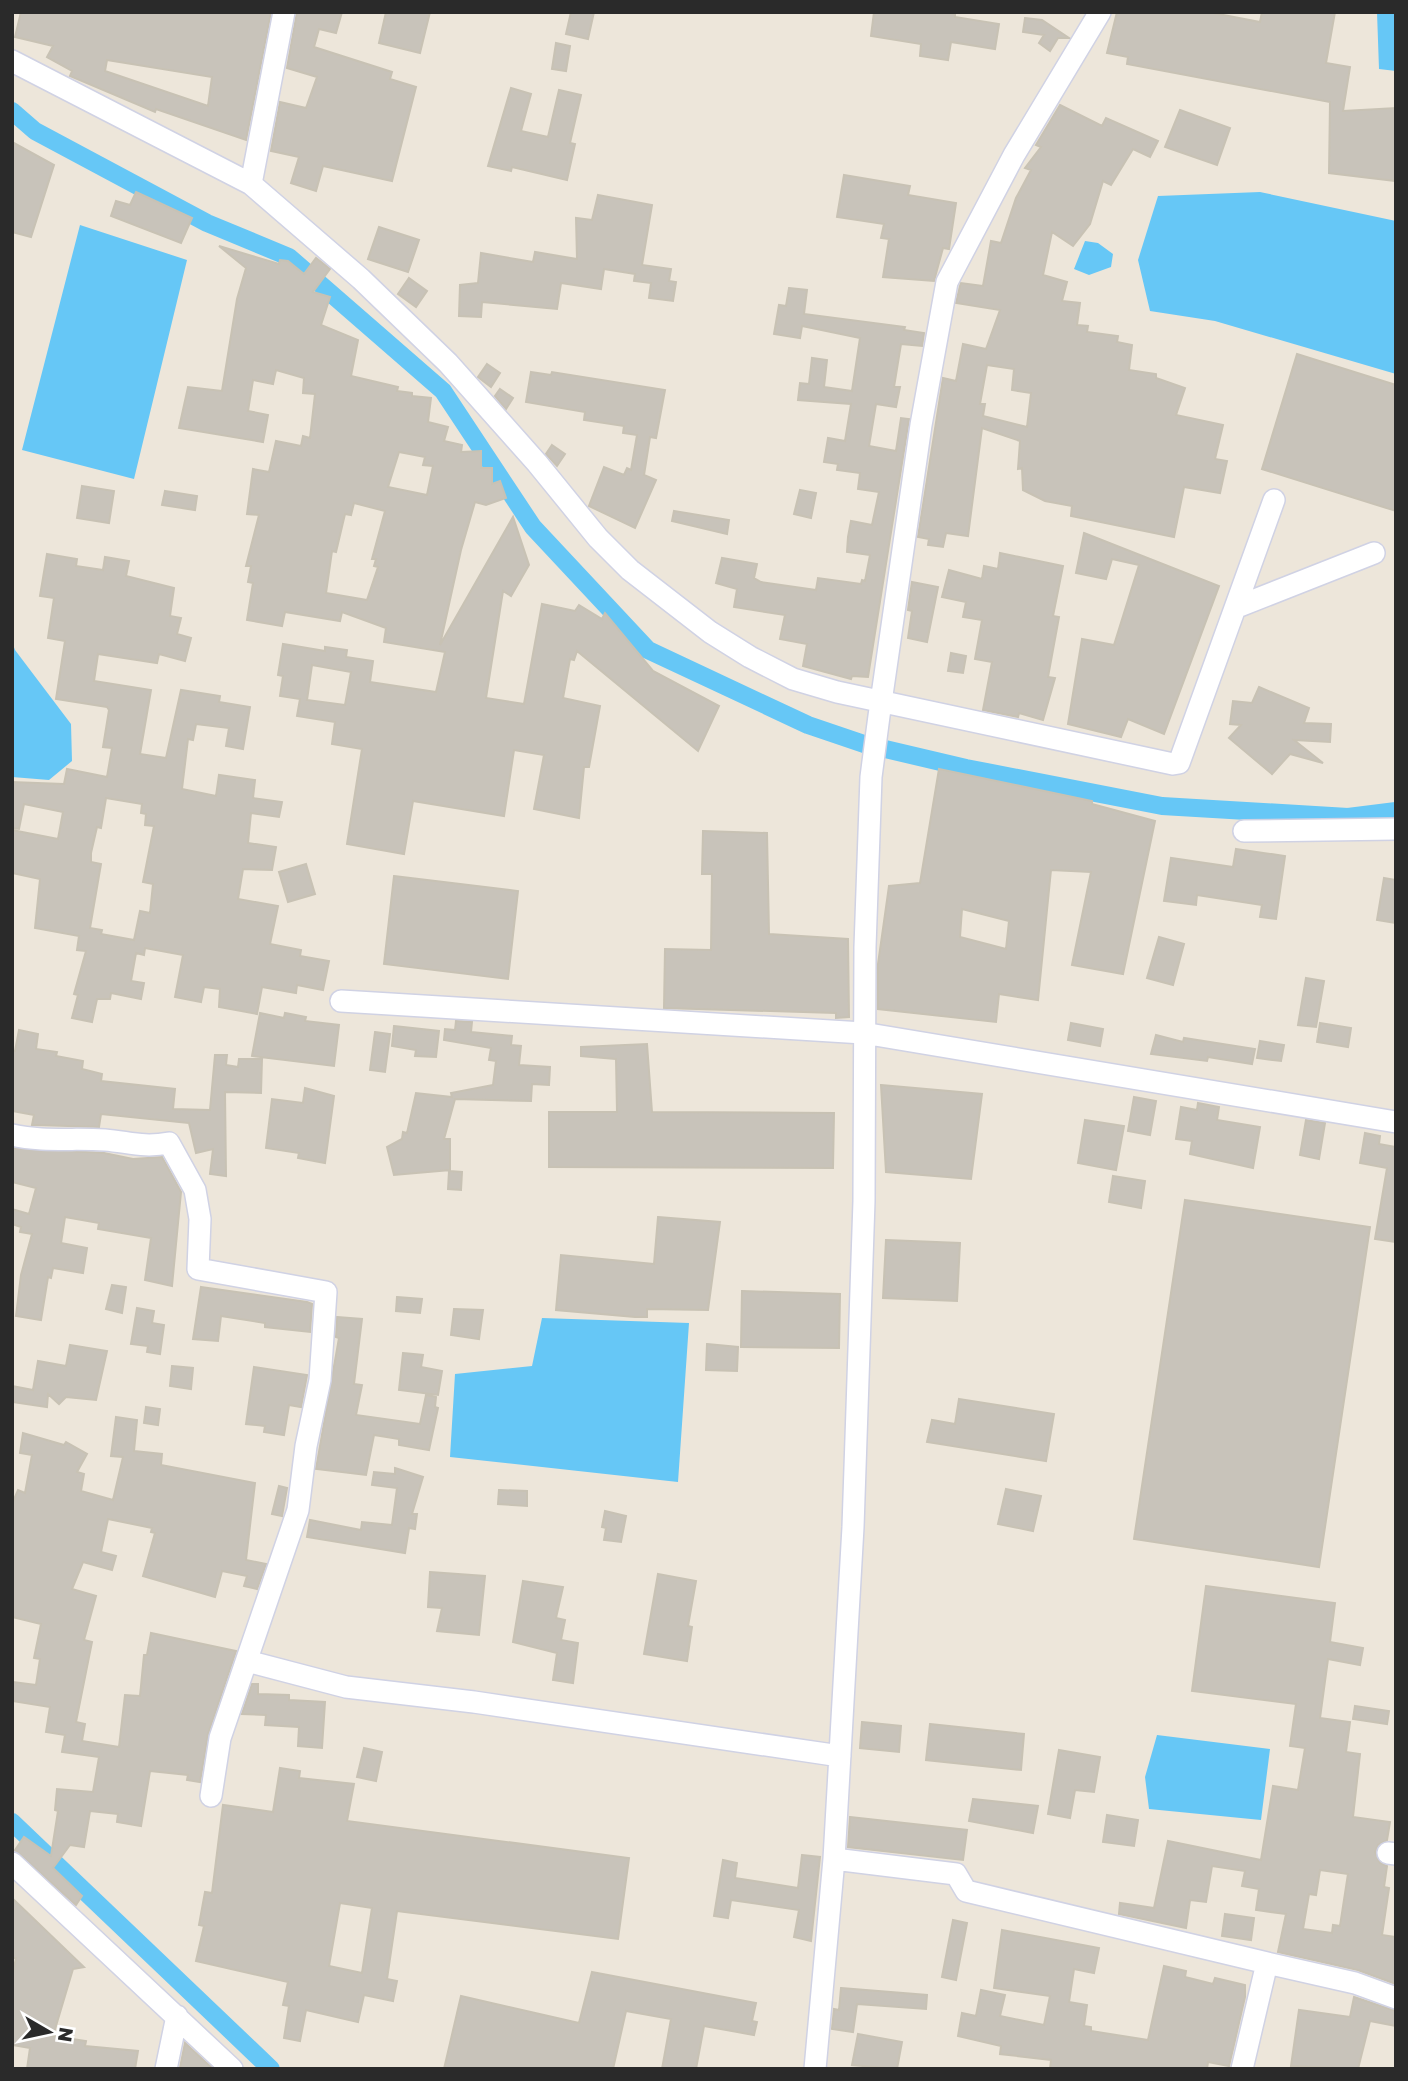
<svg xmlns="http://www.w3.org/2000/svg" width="1408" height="2081" font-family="'Golos Text',sans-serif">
  <rect width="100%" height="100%" fill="#ede6da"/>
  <path fill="#66c7f6" d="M1377,12h19v59l-17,-2z
    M1260,192l136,29v153l-181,-53 -65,-10 -12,-51 20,-64z
    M80,225l107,35 -53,219 -112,-29z
    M1085,241l13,2 15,11 -2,13 -22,8 -15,-6z
    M12,642l3,8 56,74 1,37 -23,19 -37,-3z
    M542,1318l147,5 -11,159 -228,-25 5,-83 77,-8z
    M1157,1735l113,14 -9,71 -112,-11 -4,-32z"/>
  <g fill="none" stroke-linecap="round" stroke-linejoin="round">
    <path stroke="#66c7f6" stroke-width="18" d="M12,111l23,20 172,92 82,34 154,134 90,136 115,123 160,75 56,19 102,24 196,38 186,11 48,-6
      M12,1822l259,247"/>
  </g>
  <path fill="#c8c3ba" stroke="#c8c2b4" stroke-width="2" fill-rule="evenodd" d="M21,12h250l-25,128 -90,-31 -1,3 -85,-36 2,-5 -25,-14 6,-11 -38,-9zM107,60l105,17 -4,29 -103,-35z
    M297,12h45l-6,21 -17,-4 -5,18 78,25 -2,7 26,8 -24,94 -69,-15 -7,25 -25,-8 8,-26 -28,-6 9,-49 26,6 11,-31 -30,-9z
    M386,12h44l-10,41 -41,-10z
    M571,12h23l-6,27 -22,-5z
    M874,12h73l8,2v3l44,7 -4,25 -44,-7 -3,18 -28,-4 1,-12 -50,-8z
    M1117,12h91l52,10 2,-10h73l-9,51 24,4 -7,44 53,-3v73l-67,-8 1,-71 -203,-38 1,-7 -21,-4z
    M1025,18l17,2 27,18h-11l-8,13 -11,-8 5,-8 -21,-3z
    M556,43l14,3 -4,25 -14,-2z
    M511,88l20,6 -10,37 27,6 11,-47 22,5 -11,48 5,1 -8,36 -55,-13 -1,4 -23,-5z
    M1060,105l42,21 4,-8 52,23 -8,16 -17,-8 -22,36 -8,-4 -13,43 -17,22 -21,-14 -9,43 24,7 -5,19 18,2 -3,22 11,1 -1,6 31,4 -1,6 15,3 -3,25 27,4v4l29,10 -9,27 47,10 -8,34 12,2 -7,32 -36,-6 -10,50 -103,-21 1,-10 -27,-5 -22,-11 -1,-22 -4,1 2,-28 -38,-13 -14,108 -22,-3 -3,14 -15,-2 1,-6 -11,-2 25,-159 13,3 7,-37 23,5 14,-39 -44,-7 4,-17 1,-3 22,3 8,-45 10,2 15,-45 15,-28 -6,-2 16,-21 -5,-2zM987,365l27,4 -2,21 19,3 -4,34 -44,-11 2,-12h-5z
    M1180,110l50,18 -13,37 -52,-18z
    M12,142l42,23 -23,72 -19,-5z
    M844,175l66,11 -2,9 48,8 -7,46 -6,-1 -9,33 -51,-4 6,-38 -8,-1 3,-14 -47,-7z
    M136,192l56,26 -11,25 -70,-27 5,-15 14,4z
    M598,195l54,10 -10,60 29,4 -2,12 7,1 -3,19 -24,-3 2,-15 -17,-2 1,-7 -31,-5 -3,20 -40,-6 -4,26 -75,-7 -1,15 -22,-1 1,-31 18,-2 3,-30 52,9 2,-10 42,7 -1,-41 16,2z
    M379,227l40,13 -11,32 -40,-13z
    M219,246l60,18 1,-4 8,1 16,13 12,-16 14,11 -17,23 17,5 -9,28 37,15 -7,36 47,11 -1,4 15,2v3l19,2 -3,24 20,5 -4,14 18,4 -1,7 20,-1v17h11v16l8,-3 6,17 -20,7 -11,-3 -14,48 -21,95 73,-128 16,48 -18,31 -8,-5 -17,107 38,6 18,-100 33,7 4,-6 23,14 3,-6 48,58 66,35 -21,45 -121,-100 -3,9 -4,-1 -7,39 37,8 -11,61h-5l-5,51 -45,-9 10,-54 -30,-5 -10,66 -91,-15 -9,53 -57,-10 15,-95 -30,-5 3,-22 -38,-6 3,-17 -20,-3 3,-20 -5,-1 5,-31 42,7v-4l22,3 -1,7 27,4 -3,21 66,10 9,-40 -61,-10 2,-14 -44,-16 -2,9 -55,-9 -3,14 -35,-6 6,-37 -5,-1 3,-16h-5l13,-51 -12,-1 6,-45 16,3 7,-31 25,5 2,-10 7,2 5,-44 -12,-1 1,-15 -28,-8 -3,14 -20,-4 -5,31 20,4 -5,27 -84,-14 9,-41 34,4 15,-92 9,-31zM399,452l26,5 -2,8 10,1 -6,29 -39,-8zM354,503l31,8 -13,48h4l-2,7 4,1 -11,33 -41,-7 6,-42 4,1 9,-38 6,1zM312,665l39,7 -6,33 -38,-5z
    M409,278l18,13 -11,16 -18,-13z
    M789,288l18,2 -3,24 101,13 -1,3 20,3 -2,13 -21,-2 -7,43h6l-4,20 -20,-3 -7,42 27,5 5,-33 8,1 -41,258 -16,-1 -1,3 -48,-13 4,-22 -27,-5 5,-24 -51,-8 3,-18 -21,-6 6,-25 35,6 -3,14 7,4 55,8 2,-12 43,6 1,-4 3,1 5,-26 -23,-3 1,-15 3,-16 21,4 7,-33 -21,-3 2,-16 -23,-3 1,-6 -14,-2 4,-24 17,3 6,-37 -53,-4 2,-17 9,1 3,-26 15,2 -3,27 28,4 8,-53 -58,-12 -2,12 -26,-4 5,-29 7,1z
    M1297,354l99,31v126l-134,-42z
    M487,364l13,9 -9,14 -13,-10z
    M531,372l20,3 1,-3 113,18 -9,48 -6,-1 -6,38 12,5 -21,48 -46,-22 15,-39 20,8 3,-7 4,2 6,-35 -14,-2 1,-7 -40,-6 1,-8 -59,-10z
    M500,389l13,9 -7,11 -11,-13z
    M552,445l13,9 -8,12 -11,-12z
    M82,486l32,5 -5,32 -32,-5z
    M800,490l16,3 -5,25 -17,-4z
    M165,491l32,5 -2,14 -33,-5z
    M674,511l55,9 -2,14 -55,-13z
    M1084,533l135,53 -55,148 -36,-15 -7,18 -53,-13 14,-85 32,6 25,-80 -27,-6 -6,20 -30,-6z
    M1000,553l63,13 -10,50 6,1 -11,60 7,1 -12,42 -24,-7 -1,4 -35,-7 9,-48 -17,-3 7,-39 -19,-3 3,-15 -24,-5 7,-27 33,9 2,-13 14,3z
    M47,554l30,5 -1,7 27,4 2,-13 24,4 -3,15 48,12 -4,28 11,2 -4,16 14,4 -6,23 -26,-7 -2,9 -59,-9 -4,27 57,9 -11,64 26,4 15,-68 39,6 -1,6 31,5 -7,42 -17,-3 3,-18 -33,-4 -3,16 -5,-1 -6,50 34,7 3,-21 36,5 -2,18 29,4 -3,15 -28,-4 -3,30 28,4 -4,23 -29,-1 -5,30 40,7 -8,38 31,6 -1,6 29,5 -6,29 -26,-5 -1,8 -34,-6 -5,27 -38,-7 1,-18 -16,-2 -3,15 -26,-5 8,-42 -38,-7 -1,7 -8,-2 -5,28 13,2 -3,16 -30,-6 -1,6h-13l-5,23 -20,-4 6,-23 -4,-1 12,-43 -9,-1 2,-14 -44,-8 5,-49 -28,-6v-43l46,9 5,-27 -39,-8 -5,25 -7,-1v-46l52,2 3,-15 40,8 5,-29 -9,-1 6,-37 -2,-3 -51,-8 9,-58 -17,-3 6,-40 -14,-2zM106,798l36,6 -1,9 5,1 -1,11 9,1 -11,56 10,2 -3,29 -10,-2 -6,29 -33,-6 1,-4 -12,-2 11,-64 -10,-2v-9l6,-26 4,1z
    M912,582l26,5 -11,55 -19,-4 4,-27 -4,-1z
    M951,653l15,3 -3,17 -15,-2z
    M1259,687l50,21 -5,15 27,1 -1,18 -36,-2 29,23 -33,-9 -18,20 -43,-36 12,-13 -11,-1 3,-23 19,2z
    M939,769l153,32v3l63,17 -32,153 -51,-9 19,-93 -40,-2 -13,130 -39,-6 -3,28 -118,-13v-45l11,-78 31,-3zM962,909l47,12 -3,28 -46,-12z
    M703,831l64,2 2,101 79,5 1,78 -13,1v-5l-172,-5 1,-59 46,1 1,-76h-10z
    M1236,849l49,7 -9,63 -16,-2 2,-12 -65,-10 -1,10 -32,-4 7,-43 62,9z
    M306,864l9,30 -27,8 -9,-30z
    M394,876l124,15 -10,88 -124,-15z
    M1384,878l12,2v43l-19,-3z
    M1159,937l25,7 -11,41 -26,-7z
    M1306,978l18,3 -8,46 -18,-2z
    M260,1013l24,5 1,-5 21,4 -1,4 34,4 -5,41 -82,-10z
    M456,1021l16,1 -1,10 41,4 -1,9 10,1 -2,19 31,2 -1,18 -17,-1 -1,17 -76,-2 -11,40h6v31l-56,5 -7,-28 15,-8 1,-7 4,1 9,-40 36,4 -1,-4 42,-8 3,-24 -7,-1 2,-12 -47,-8 1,-11 10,1z
    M1071,1023l32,6 -3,17 -32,-6z
    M1320,1023l31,5 -3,19 -31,-5z
    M394,1026l45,5 -3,26 -21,-1 1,-6 -24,-4z
    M19,1030l19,4 -2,15 21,3 -1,4 27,5 -1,8 20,5 -1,7 74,8 -2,20 37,1 5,-55h12l-1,10 12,2 1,-8h23l-1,34 -36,-1 1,84 -16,-2 3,-25 -17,4 -7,-30 -88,-9 -2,13 -63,-2h-4l2,-10 -22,-4v-60h3z
    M375,1032l15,2 -5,38 -15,-2z
    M1156,1035l27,7 1,-4 71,11 -3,15 -44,-7 -1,4 -56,-7z
    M1260,1041l24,4 -3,16 -24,-3z
    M647,1044l5,68 182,1 -1,55 -284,-1v-55h68l-1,-53 -35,-3v-9z
    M881,1085l101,9 -11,85 -85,-7z
    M305,1088l29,8 -9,67 -27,-5 1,-5 -33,-5 6,-49 31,4z
    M1134,1097l22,4 -6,34 -22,-4z
    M1198,1103l21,4 -2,13 43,7 -7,41 -63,-14 2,-13 -16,-2 5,-32 16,3z
    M1085,1120l39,6 -8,44 -38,-7z
    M1306,1120l19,3 -6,36 -19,-4z
    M1365,1133l15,3 -1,8 17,3v95l-21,-3 12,-71 -27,-5z
    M12,1148l92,5 29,6 29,-2 19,35 -9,94 -27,-6 6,-42 -53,-9 1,-6 -34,-6 -4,26 26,5 -4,25 -30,-5 -2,10 -3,-1 -7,43 -25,-4 5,-41 11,-41 -12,-2 1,-5 -9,-3v-15l17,5 7,-26 -24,-6z
    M449,1171l13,1 -1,18 -13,-1z
    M1113,1176l32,5 -4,27 -32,-6z
    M1185,1200l185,27 -51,340 -185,-28z
    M658,1217l62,5 -12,88 -61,-1v8h-12l-79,-7 5,-55 93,9z
    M886,1240l74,3 -3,58 -74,-3z
    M112,1285l14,2 -4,26 -16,-4z
    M201,1287l106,15 5,2 -2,28 -45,-5v-4l-44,-7 -3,25 -25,-2z
    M742,1291l98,3 -1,54 -98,-1z
    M397,1297l25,2 -2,14 -24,-2z
    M137,1308l17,3 -2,12 12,2 -4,29 -13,-2 1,-6 -17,-2z
    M454,1309l29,1 -4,29 -28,-4z
    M337,1317l25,2 -8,65 8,1 -6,30 64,9 6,-29 10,2 -1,10 3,1 -9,42 -30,-5v-6l-25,-4 -8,40 -50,-6 23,-131 -3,-1z
    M707,1344l31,3 -1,24 -31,-1z
    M70,1345l37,6 -11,49 -30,-3 -7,7 -11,-10 -1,13 -35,-5v-16l21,4 5,-29 28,5z
    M403,1353l20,2 -2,12 21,4 -4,24 -39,-5z
    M172,1366l21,2 -2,21 -21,-3z
    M254,1367l53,8 -6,32 -12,-2 -5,30 -20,-3 1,-6 -19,-2z
    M959,1399l95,15 -8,47 -119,-19 5,-22 23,4z
    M146,1407l14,2 -2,16 -14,-2z
    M116,1417l21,3 -3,31 28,3 -1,11 94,18 -9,77 20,4 -9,25 -13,-3 3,-10 -25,-5 -7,26 -72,-21 12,-43 -4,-1 1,-4 -44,-9 -7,33 15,4 -4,14 -29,-8 -11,27 24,7 -12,44 8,2 -16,80 9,2 -3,17 37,6 6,-52 15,1 4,-41h3l4,-22 85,18 -28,83 -8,48 -13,-2 1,-5 -38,-4 -9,55 -24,-4 1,-8 -28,-3 -6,36 -14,-2 -17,23 29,28 -6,9 -61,-55 9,-13 27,19 7,-45 -3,-1 2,-21 36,3 6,-35 -37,-5 3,-17 -19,-3 4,-25 -38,-6v-19l24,3 4,-26 -6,-1 7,-34 -29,-7v-113l6,-14 7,3 7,-38 -12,-2 3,-20 41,12 2,-3 21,12 -10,18 7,2 -3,17 32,9 10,-43 -12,-1z
    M395,1468l28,9 -11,37h5l-2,15 -6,-1 -4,25 -98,-16 3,-17 51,10 1,-8 30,3 5,-37 -25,-3 2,-13 21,2z
    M279,1486l8,2 -5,28 -10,-2z
    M1006,1489l35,7 -8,35 -35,-7z
    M499,1490l28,1v15l-29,-2z
    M605,1511l21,5 -5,26 -17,-2 2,-12 -4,-1z
    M430,1572l55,4 -6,59 -42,-4 5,-23 -14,-1z
    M658,1574l38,7 -8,45 4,1 -5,34 -43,-7z
    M523,1581l40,6 -7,31 9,2 -4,20 17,3 -5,40 -20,-3 4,-27 -44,-11z
    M1206,1586l129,17 -5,39 33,6 -3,17 -32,-6 -8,59 30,4 -4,30 14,2 -7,63 37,5 -3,18 -9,5 -3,7 5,11 7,3 -3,21 5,1 -7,47 14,2v47l-38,-14 -80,-18 8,-38 -30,-4 3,-21 -17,-3 3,-15 -33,-5 -6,36 -16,-2 -4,28 -67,-14 1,-11 34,5 14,-67 93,19 12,-74 25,4 7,-42 -15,-2 6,-42 -104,-13zM1320,1870l28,4 -8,52 -7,-1 -1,8 -29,-4 6,-35 7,1z
    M252,1684h6v10l31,1v5l36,2 -3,46 -24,-2 1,-19 -34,-2 1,-10 -24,-1z
    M1355,1706l34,5 -2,13 -34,-5z
    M862,1722l39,4 -2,26 -39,-4z
    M930,1724l94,10 -3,36 -95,-10z
    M364,1748l18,4 -6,29 -19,-4z
    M1059,1750l41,7 -6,35 -19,-2 -5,28 -22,-4z
    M280,1768l20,3 -1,7 55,6 -7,37 282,37 -11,81 -221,-28 -10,68 10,2 -4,20 -29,-6 -6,27 -52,-12 -6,31 -16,-3 5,-32 -6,-1 5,-23 -92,-21 8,-35 -5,-1 6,-33 7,1 11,-88 50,7zM340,1903l32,5 -10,65 -33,-7z
    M973,1799l65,7 -5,27 -64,-12z
    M1107,1815l31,5 -4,26 -31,-4z
    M850,1817l117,13 -4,30 -115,-13z
    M802,1855l18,2 -9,84 -17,-4 5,-27 -68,-10 -3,18 -14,-2 9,-56 14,3 -2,15 63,10z
    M12,1898l72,69 -11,2 -20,67 33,5 -1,5 53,5 -3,18h-108l3,-21 -18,-3v-68l4,-19h-4z
    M1225,1914l29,4 -3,22 -29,-4z
    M953,1920l14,3 -11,57 -14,-3z
    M1002,1930l97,18 -5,25 -20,-4 -5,33 18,3 -3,21 7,1v4l57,9 16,-74 22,5 -1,6 28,7 2,-6 30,7v12l-16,69 -21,-4 -1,7h-157l1,-9 -51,-6 1,-8 -43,-10 4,-23 14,3 5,-26 24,5 -5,21 44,9 6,-29 -56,-8z
    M592,1972l164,31 -4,18 5,1 -3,13 -50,-9 -8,43h-34l9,-50 -45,-8 -13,58h-169l17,-73 118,27z
    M841,1988l86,7 -1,14 -69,-5 -4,28 -21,-3 2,-20 5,1z
    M1354,1997l42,14v15l-26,-5 -12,48 -67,-3 8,-56 51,7z
    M858,2034l44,8 -5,27 -45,-4z
    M185,2043l28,26 -33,-1z"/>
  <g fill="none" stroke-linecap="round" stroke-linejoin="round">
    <g stroke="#d0d2e4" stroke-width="24">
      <path id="minor" d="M12,61l239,123 110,95 87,84 89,100 61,75 32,32 80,62 40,25 43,22 44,13 336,72 6,-1 95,-263
        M251,184l33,-172
        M1237,607l137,-54
        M1244,831l152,-2
        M341,1001l522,32 533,89
        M12,1135c30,7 62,3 93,5 24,2 38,8 64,3l26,47 5,29 -2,50 128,23 -6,88 -14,66 -8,64 -78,228 -9,58
        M247,1661l99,26 128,15 366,54
        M1388,1853l8,1
        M834,1859l122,15 10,17 301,72 -25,106
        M12,1863l220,206
        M1267,1963l88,20 41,15
        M166,2069l11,-53
        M815,2069l19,-210 19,-332 11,-326 1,-254 6,-170 8,-61 42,-291 26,-143 67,-127 86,-143"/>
    </g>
    <use href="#minor" stroke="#fff" stroke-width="21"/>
  </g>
  <rect width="1408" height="2081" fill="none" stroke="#2a2a2a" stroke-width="28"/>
  <g transform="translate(49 2032) rotate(99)" stroke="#ffffff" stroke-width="5" paint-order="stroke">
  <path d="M0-5L12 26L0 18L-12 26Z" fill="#2a2a2a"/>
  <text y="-10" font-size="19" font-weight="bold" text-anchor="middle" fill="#2a2a2a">N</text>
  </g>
</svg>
